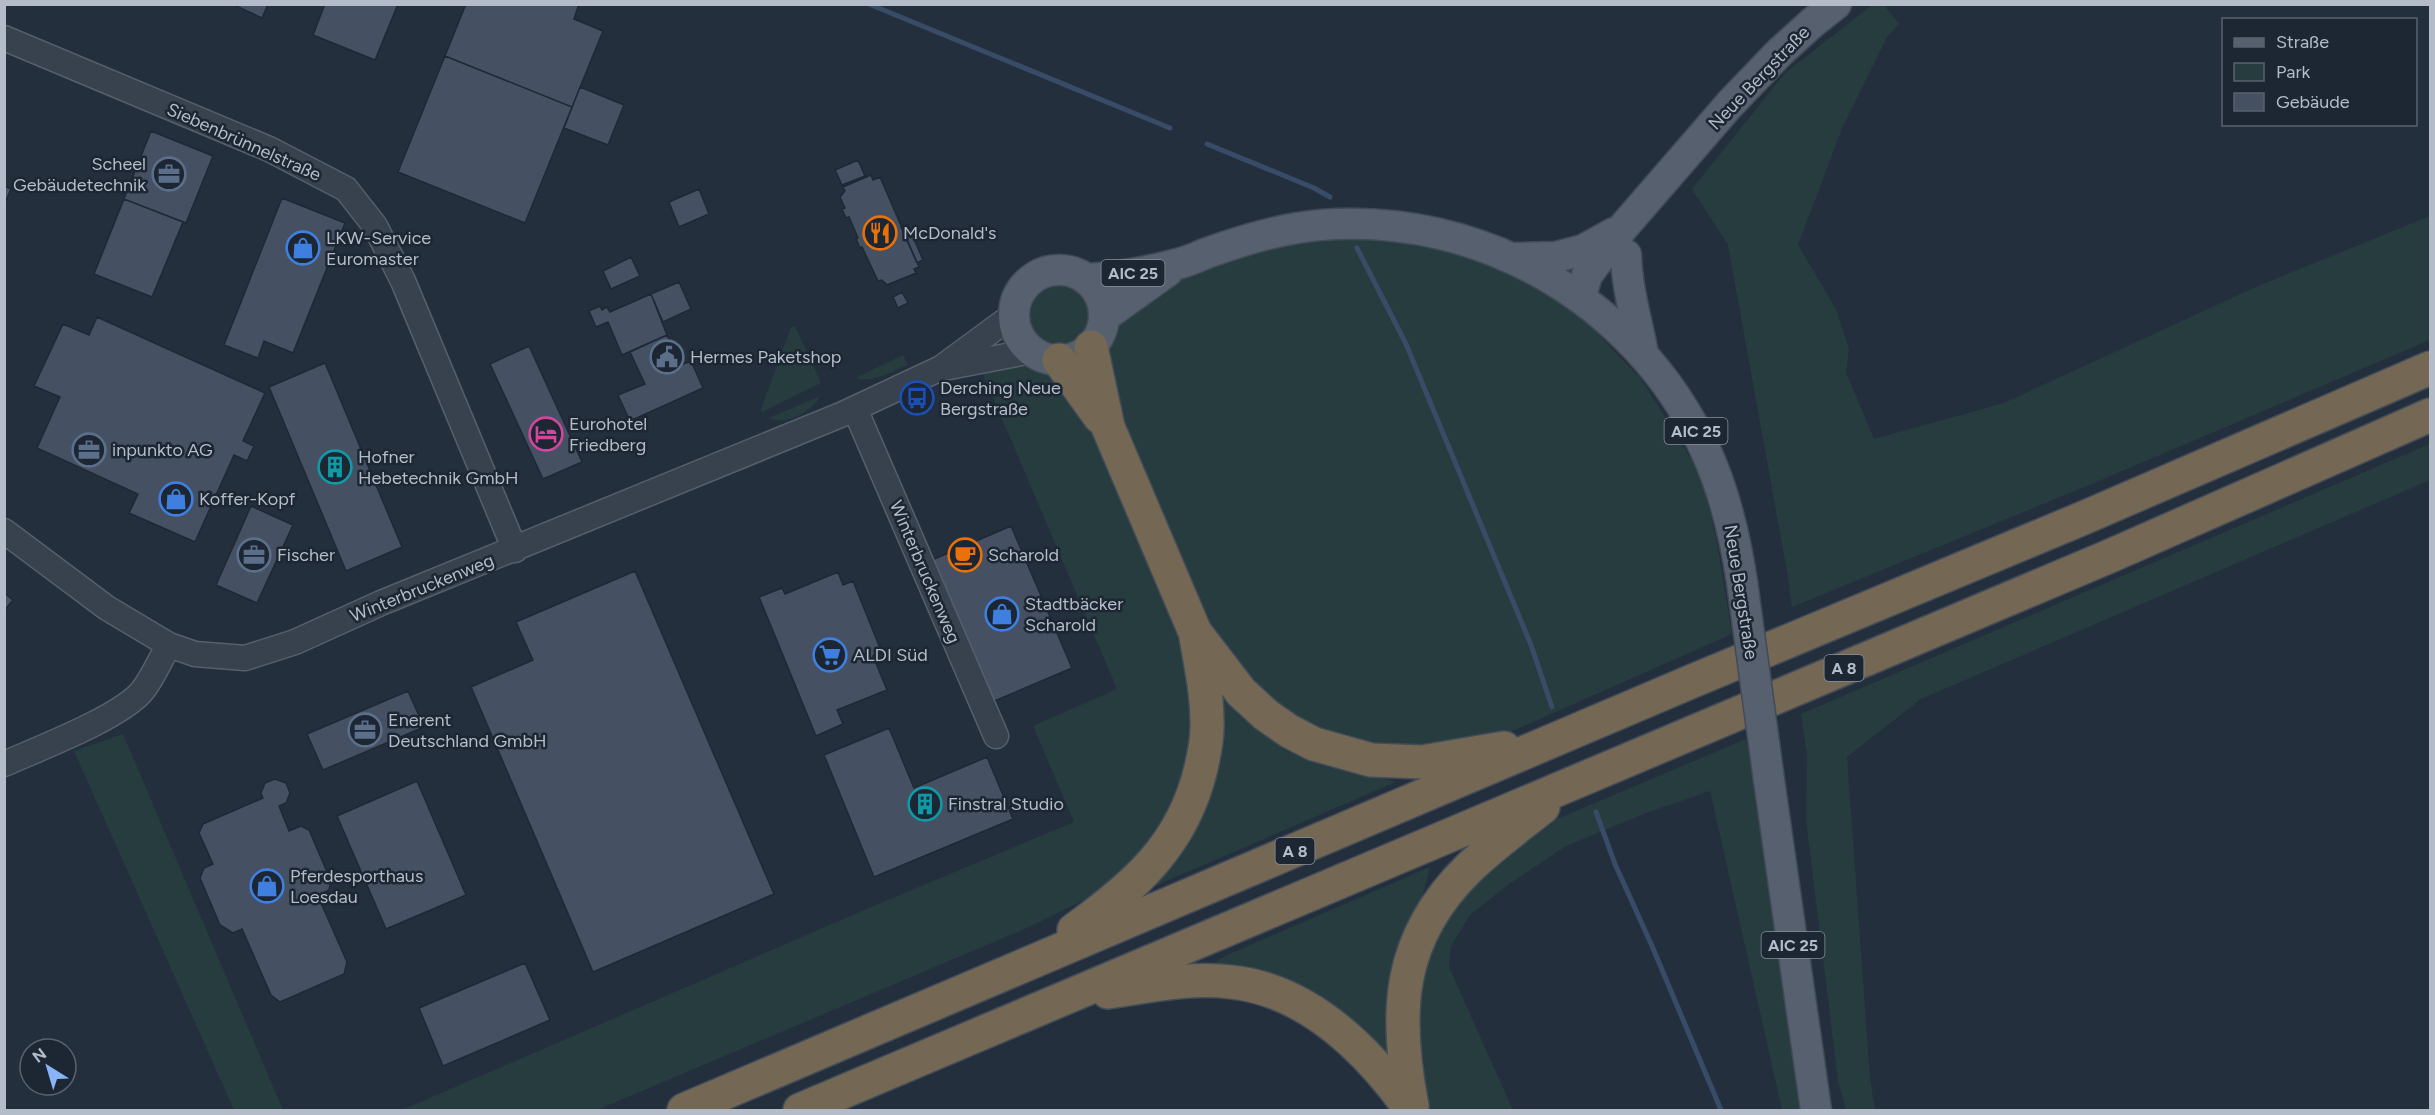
<svg xmlns="http://www.w3.org/2000/svg" width="2435" height="1115" font-family="Figtree,sans-serif">
  <rect width="100%" height="100%" fill="#242f3e"/>
  <path fill="#263c3f" d="M1872,5h12l15,19 -12,13 -44,89 -45,119 38,64 13,40 -3,23 28,67 130,-36 254,-117 172,-70v124l-343,146 -295,121 -5,-35 -59,-327 -36,-56 93,-116z
    M1393,236l100,28 88,52 60,63 59,94 16,63 16,98 -233,103 -83,18 -77,-10 -96,-61 -31,-52 -92,-214 -14,-58 10,-38 43,-37 60,-26 82,-20z
    M1026 312a34 34 0 1 1 68 0a34 34 0 1 1-68 0Z
    M795,326l26,57 -59,29 -1,-3 30,-82z
    M903,355l5,10c-16,6 -35,19 -52,13z
    M1024,360l23,7 48,61 92,214 12,68 -10,71 -45,80 -48,33 -69,34 -430,182h-195l474,-205 198,-83 -41,-96 84,-37 -137,-322z
    M820,396c-8,16 -34,30 -51,22z
    M2430,444v36l-509,219 -74,58 23,321 5,32h-29l-8,-29 -32,-261 1,-64 -6,-42z
    M1218,683l109,78 69,21 -246,106z
    M123,734l160,376h-49l-160,-359z
    M1746,739l8,41 46,330h-18l-72,-319 -64,22 -80,33 -57,38 -39,31 -19,31 -2,21 64,143h-87l-18,-83 11,-66 27,-53 92,-81z
    M1430,867l-10,38 -27,159 -193,-92 25,-16z"/>
  <g fill="none" stroke-linecap="round" stroke-linejoin="round">
    <path stroke="#394c67" stroke-width="5" d="M869,4l301,124
      M1207,144l107,44 16,9
      M1357,248l49,96 125,301 21,62
      M1596,812l19,52 37,82 69,164"/>
  </g>
  <path fill="#455162" stroke="#1f2835" stroke-width="1.5" d="M232,4h36l-6,14z
    M325,4h73l-23,56 -62,-25z
    M466,4h113l-5,15 29,12 -31,76 -127,-51z
    M445,56l127,51 -47,116 -127,-51z
    M580,87l44,18 -16,40 -44,-17z
    M151,131l62,25 -27,67 -62,-24z
    M858,160l7,16 -23,9 -7,-15z
    M871,175l2,5 7,-3 39,90 -5,2 2,4 -29,12 -5,-5 -4,1 -16,-34 -2,1 -4,-9 2,-1 -9,-21 -3,1 -4,-9 3,-1 -5,-11 5,-6 -2,-4z
    M4,186l7,3 -7,16z
    M699,189l10,25 -30,13 -10,-25z
    M282,198l63,25 -52,130 -29,-12 -6,17 -34,-13z
    M124,199l59,23 -31,75 -58,-23z
    M908,225l15,35 -6,3 -16,-36z
    M631,257l9,19 -29,13 -8,-18z
    M679,282l12,27 -28,13 -12,-28z
    M902,292l6,11 -10,5 -5,-11z
    M651,294l16,41 -45,20 -14,-33 -12,5 -7,-16 11,-5 2,4 5,-3 3,5z
    M97,317l168,76 -22,48 11,5 -7,15 -13,-6 -39,87 -66,-29 9,-19 -101,-46 23,-51 -26,-11 29,-62 26,11z
    M667,335l14,30 10,-4 12,27 -73,33 -12,-26 27,-11 -15,-32z
    M529,346l53,116 -39,17 -53,-115z
    M325,363l77,184 -56,24 -77,-184z
    M251,506l42,19 -36,78 -41,-18z
    M1011,526l61,142 -80,34 -60,-142z
    M635,571l139,323 -181,78 -122,-285 62,-27 -17,-38z
    M838,572l5,13 10,-4 29,72 -9,3 14,34 -50,20 6,14 -27,12 -57,-139 23,-9 3,6z
    M4,593l9,7 -9,11z
    M408,691l16,36 -101,43 -16,-36z
    M889,728l25,60 73,-31 26,62 -139,58 -50,-122z
    M275,779l11,4 4,10 -4,10 -7,3 10,25 12,-5 8,4 22,51 -2,9 -11,6 29,66 -3,12 -64,28 -9,-7 -29,-66 -9,4 -13,-8 -20,-47 4,-10 9,-4 -14,-31 4,-9 60,-26 -2,-5 4,-10z
    M417,781l49,114 -80,34 -49,-113z
    M525,963l25,57 -107,46 -24,-58z"/>
  <g fill="none" stroke-linecap="round" stroke-linejoin="round">
    <g stroke="#565f6c" stroke-width="27">
      <path id="minor" d="M4,38l265,111 77,40 29,37 28,55 112,269
        M949,367l83,-16
        M855,409l141,327
        M4,531l103,77 62,37 26,9 50,4 50,-16 86,-39 462,-189 98,-46 72,-53
        M4,764c34,-15 118,-47 139,-74 10,-13 17,-30 26,-45"/>
    </g>
    <g stroke="#414a57" stroke-width="33">
      <path id="major" d="M1626,255c1,35 11,66 17,99
        M1516,258l40,-1 27,-7 31,-17
        M1014 315a45 45 0 1 1 90 0a45 45 0 1 1-90 0Z
        M1087,279c30,-2 61,-7 90,-15 10,-2 20,-7 30,-11 36,-13 75,-25 114,-28 160,-13 314,76 383,222 20,42 31,89 38,135
        M1581,296l6,-21 33,-44 110,-127 49,-51 33,-30 24,-19
        M1105,316l63,-45
        M1769,780l47,330"/>
    </g>
    <g stroke="#434c59" stroke-width="36">
      <path id="highway" d="M1091,347l17,80 87,205 46,60 25,23 23,16 25,13 57,16 51,2 82,-14
        M1059,360l41,57
        M1074,930c61,-44 109,-85 127,-162 3,-13 6,-27 6,-40 1,-31 -6,-61 -11,-91
        M1108,992c40,-6 82,-15 123,-10 78,8 137,68 180,128
        M1412,1106c-18,-93 -15,-168 57,-238 23,-22 49,-41 74,-61
        M684,1110l1011,-430 386,-161 349,-151
        M800,1110l1310,-554 320,-141"/>
    </g>
    <use href="#minor" stroke="#38414e" stroke-width="24"/>
    <use href="#major" stroke="#56606e" stroke-width="30"/>
    <use href="#highway" stroke="#746855" stroke-width="33"/>
    <g stroke="#414a57" stroke-width="33" stroke-linecap="butt">
      <path id="major-bridge" d="M1742,582l27,198"/>
    </g>
    <use href="#major-bridge" stroke="#56606e" stroke-width="30"/>
  </g>
  <defs>
    <g id="office-ring" transform="scale(1.725)"><circle r="9.5" fill="#1d2633" stroke="#5c6f8a" stroke-width="1.5"/><path d="M-6-3h4V-5.5h4V-3h4V5H-6ZM-1-4.5V-3h2v-1.5ZM-6 0V1H6V0Z" fill="#5c6f8a"/></g>
    <g id="restaurant-ring" transform="scale(1.725)"><circle r="9.5" fill="#1d2633" stroke="#e8710a" stroke-width="1.5"/><path d="M-5-6h1v4h1v-4h1v4h1v-4h1v5L-1.5 .5V6h-2V.5L-5-1ZM5-6V6H3V1.5H1.5Q1.5-4 5-6Z" fill="#e8710a"/></g>
    <g id="shop-ring" transform="scale(1.725)"><circle r="9.5" fill="#1d2633" stroke="#3f7fe0" stroke-width="1.5"/><path d="M-5-2.5h2.3a2.7 3.5 0 0 1 5.4 0H5L5.5 6h-11ZM-1.5-2.5h3a1.5 2.3 0 0 0-3 0Z" fill="#3f7fe0"/></g>
    <g id="civic-ring" transform="scale(1.725)"><circle r="9.5" fill="#1d2633" stroke="#5c6f8a" stroke-width="1.5"/><path d="M-.6-6.5H3V-4.5H.6V-3L4-1V1h2V6H-6V1h2V-1L-.6-3ZM-1.2 2.5V6h2.4V2.5Z" fill="#5c6f8a"/></g>
    <g id="bus-ring" transform="scale(1.725)"><circle r="9.5" fill="#1d2633" stroke="#1a4fb4" stroke-width="1.5"/><path d="M-5-6H5V4H4V6H2V4H-2V6H-4V4H-5ZM-3.5-4V0h7V-4ZM-3.5 1.2v1.5H-2V1.2ZM2 1.2v1.5H3.5V1.2Z" fill="#1a4fb4"/></g>
    <g id="hotel-ring" transform="scale(1.725)"><circle r="9.5" fill="#1d2633" stroke="#d1479c" stroke-width="1.5"/><path d="M-6-4.5h1.5V1H6V5H4.5V3h-9V5H-6ZM-4 0a1.8 1.8 0 1 1 3.6 0ZM.5 0V-2.5h3Q6-2.5 6 0Z" fill="#d1479c"/></g>
    <g id="building-ring" transform="scale(1.725)"><circle r="9.5" fill="#1d2633" stroke="#0f9aa8" stroke-width="1.5"/><path d="M-4-6H4V6H1V3H-1V6H-4ZM-2.5-4.3h1.7v1.8h-1.7ZM.8-4.3h1.7v1.8H.8ZM-2.5-1h1.7V.8h-1.7ZM.8-1h1.7V.8H.8Z" fill="#0f9aa8"/></g>
    <g id="cafe-ring" transform="scale(1.725)"><circle r="9.5" fill="#1d2633" stroke="#e8710a" stroke-width="1.5"/><path d="M-5.5-4.5H6V0H3Q3 3.5 0 3.5H-2.5Q-5.5 3.5-5.5 0ZM3-3.2v2h1.7v-2ZM-6 4.5H4V6H-6Z" fill="#e8710a"/></g>
    <g id="supermarket-ring" transform="scale(1.725)"><circle r="9.5" fill="#1d2633" stroke="#3f7fe0" stroke-width="1.5"/><path d="M-6-5.5h2.5l.6 2H6L4.5 2H-2.5L-4.4-4H-6ZM-1.5 3.2a1.3 1.3 0 1 0 .1 0ZM3 3.2a1.3 1.3 0 1 0 .1 0Z" fill="#3f7fe0"/></g>
  </defs>
  <g fill-rule="evenodd">
    <use href="#office-ring" x="169" y="174"/>
    <use href="#restaurant-ring" x="880" y="233"/>
    <use href="#shop-ring" x="303" y="248"/>
    <use href="#civic-ring" x="667" y="357"/>
    <use href="#bus-ring" x="917" y="398"/>
    <use href="#hotel-ring" x="546" y="434"/>
    <use href="#office-ring" x="89" y="450"/>
    <use href="#building-ring" x="335" y="467"/>
    <use href="#shop-ring" x="176" y="499"/>
    <use href="#office-ring" x="254" y="555"/>
    <use href="#cafe-ring" x="965" y="555"/>
    <use href="#shop-ring" x="1002" y="614"/>
    <use href="#supermarket-ring" x="830" y="655"/>
    <use href="#office-ring" x="365" y="730"/>
    <use href="#building-ring" x="925" y="804"/>
    <use href="#shop-ring" x="267" y="886"/>
  </g>
  <g text-anchor="middle" stroke-width="5" stroke-linejoin="round" paint-order="stroke">
    <g fill="#1d2633" stroke="#878f9c" stroke-width="1.5">
      <rect x="1101.5" y="260" width="63" height="26" rx="4.5"/>
      <rect x="1664.5" y="418" width="63" height="26" rx="4.5"/>
      <rect x="1824.5" y="655" width="39" height="26" rx="4.5"/>
      <rect x="1275.5" y="838" width="39" height="26" rx="4.5"/>
      <rect x="1761.5" y="932" width="63" height="26" rx="4.5"/>
    </g>
    <g font-size="16" font-weight="bold" fill="#b4bcc9">
      <text x="1133" y="279">AIC 25</text>
      <text x="1696" y="437">AIC 25</text>
      <text x="1844" y="674">A 8</text>
      <text x="1295" y="857">A 8</text>
      <text x="1793" y="951">AIC 25</text>
    </g>
    <g font-size="18" fill="#b4bcc9" stroke="#1d2633">
      <text transform="translate(1759 78) rotate(-46)" y="6">Neue Bergstraße</text>
      <text transform="translate(244 142) rotate(24)" y="6">Siebenbrünnelstraße</text>
      <text transform="translate(925 572) rotate(67)" y="6">Winterbruckenweg</text>
      <text transform="translate(422 588) rotate(-22)" y="6">Winterbruckenweg</text>
      <text transform="translate(1741 592) rotate(81)" y="6">Neue Bergstraße</text>
    </g>
    <g font-size="18" fill="#b4bcc9" stroke="#1d2633" text-anchor="start">
      <text x="146" y="170" text-anchor="end">Scheel<tspan x="146" dy="21">Gebäudetechnik</tspan></text>
      <text x="903" y="239">McDonald's</text>
      <text x="326" y="244">LKW-Service<tspan x="326" dy="21">Euromaster</tspan></text>
      <text x="690" y="363">Hermes Paketshop</text>
      <text x="940" y="394">Derching Neue<tspan x="940" dy="21">Bergstraße</tspan></text>
      <text x="569" y="430">Eurohotel<tspan x="569" dy="21">Friedberg</tspan></text>
      <text x="112" y="456">inpunkto AG</text>
      <text x="358" y="463">Hofner<tspan x="358" dy="21">Hebetechnik GmbH</tspan></text>
      <text x="199" y="505">Koffer-Kopf</text>
      <text x="277" y="561">Fischer</text>
      <text x="988" y="561">Scharold</text>
      <text x="1025" y="610">Stadtbäcker<tspan x="1025" dy="21">Scharold</tspan></text>
      <text x="853" y="661">ALDI Süd</text>
      <text x="388" y="726">Enerent<tspan x="388" dy="21">Deutschland GmbH</tspan></text>
      <text x="948" y="810">Finstral Studio</text>
      <text x="290" y="882">Pferdesporthaus<tspan x="290" dy="21">Loesdau</tspan></text>
    </g>
  </g>
  <rect width="2435" height="1115" fill="none" stroke="#b4bcc9" stroke-width="12"/>
  <rect x="2222" y="18" width="195" height="108" fill="#1d2633" stroke="#59626f" stroke-width="1.5"/>
  <rect x="2234" y="38" width="30" height="9" fill="#56606e" stroke="#59626f" stroke-width="1.5"/>
  <text x="2276" y="48" font-size="18" fill="#b4bcc9">Straße</text>
  <rect x="2234" y="63" width="30" height="18" fill="#263c3f" stroke="#59626f" stroke-width="1.5"/>
  <text x="2276" y="78" font-size="18" fill="#b4bcc9">Park</text>
  <rect x="2234" y="93" width="30" height="18" fill="#455162" stroke="#59626f" stroke-width="1.5"/>
  <text x="2276" y="108" font-size="18" fill="#b4bcc9">Gebäude</text>
  <g transform="translate(48 1067) rotate(323)"><circle r="28" fill="#1d2633" stroke="#59626f" stroke-width="1.5"/>
  <path d="M0-4.5L10 22L0 15L-10 22Z" fill="#8ab4f8"/>
  <text y="-9" font-size="16" font-weight="bold" text-anchor="middle" fill="#b4bcc9">N</text>
  </g>
</svg>
